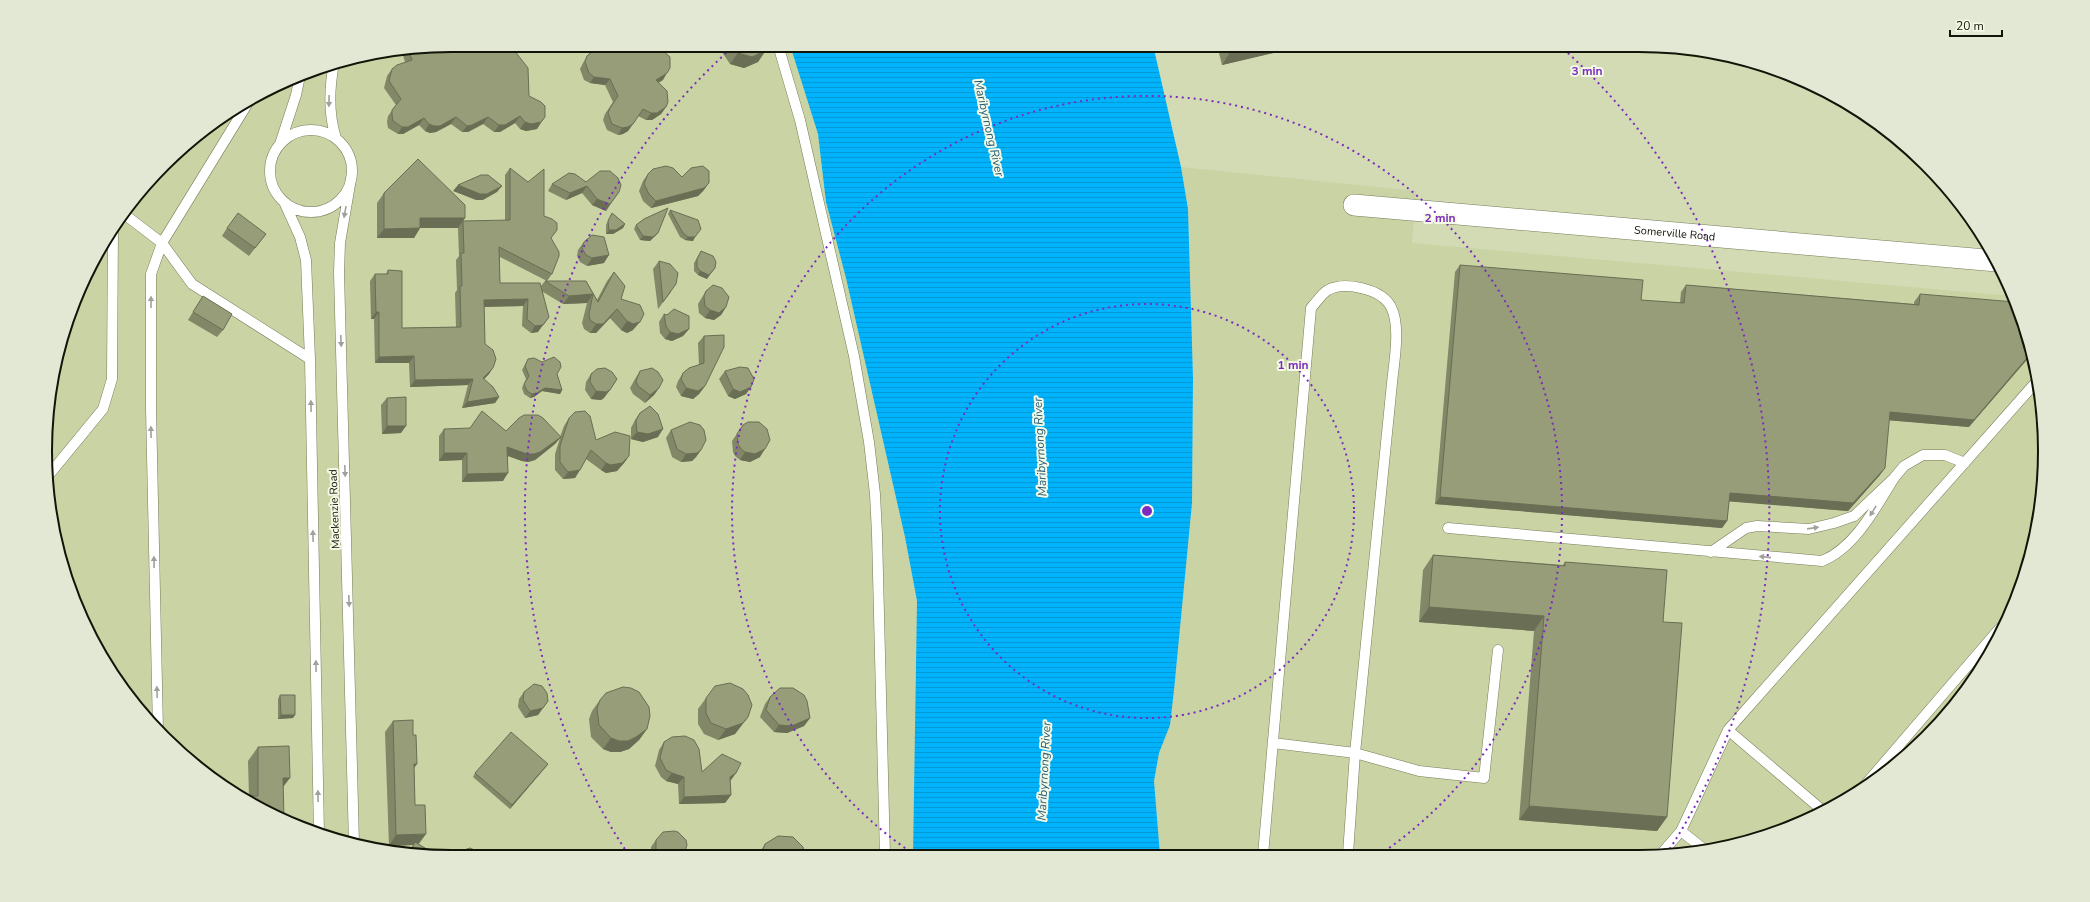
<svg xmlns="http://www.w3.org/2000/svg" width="2090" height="902" font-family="'Nunito Sans',sans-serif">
  <defs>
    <pattern id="water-rules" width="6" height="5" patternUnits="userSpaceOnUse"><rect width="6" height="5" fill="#00b3fc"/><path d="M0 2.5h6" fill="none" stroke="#0199d6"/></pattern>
  </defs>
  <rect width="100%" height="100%" fill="#d3dbb4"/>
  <path fill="#c9d3a4" d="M451,45h339l28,89 8,68 20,76 59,259 12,65 -4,254 -462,1 -79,-8 -52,-14 -72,-32 -65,-47 -37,-37 -46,-65 -24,-48 -23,-76 -8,-79 8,-79 23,-76 24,-48 46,-65 37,-37 65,-47 72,-32 52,-14z
    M1181,167l235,24 -4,52 600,53 19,50 13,79 -3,79 -18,78 -47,95 -32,42 -58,54 -91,53 -103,27 -532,2 -6,-74 5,-28 11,-28 22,-222 1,-125 -5,-169z"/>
  <path fill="url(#water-rules)" d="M790,45h363l28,122 7,42 5,169 -1,125 -18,187 -4,35 -11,28 -5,28 6,74 -247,1 4,-255 -12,-64 -59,-259 -20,-76 -8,-68z"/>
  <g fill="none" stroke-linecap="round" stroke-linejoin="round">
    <g stroke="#767d59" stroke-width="11">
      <path id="lane" d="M778,45l22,75 54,236 15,86 6,52 2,40 8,322
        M334,63c-5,26 -6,50 2,75
        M270 171a41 41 0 1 1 82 0a41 41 0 1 1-82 0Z
        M280,144l16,-49 4,-19
        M352,173l-12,70 -1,30 15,571
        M285,204l15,33 6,23 4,99 9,476
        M124,214l38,29 30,41 118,75
        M48,476l55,-67 9,-30 1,-150
        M1448,528l374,33c33,-13 54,-54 72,-83
        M1711,552l35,-24 11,-2 52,3 25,-6 20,-7 40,-38 10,-12 19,-11h22l20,8
        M1728,730l94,80
        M158,731l-7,-322v-135l11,-31 89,-145
        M1273,743l82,10 64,18 65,7 14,-128
        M1865,785l135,-157
        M1681,831l24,19
        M1661,854l20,-23 47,-101 309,-349
        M1263,855l48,-547c5,-5 11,-15 17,-18 17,-9 54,-1 63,17 10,19 3,55 1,76l-37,370 -7,101"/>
    </g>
    <g stroke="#767d59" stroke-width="22">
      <g id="street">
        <path id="s1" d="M1354,205l643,56"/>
      </g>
    </g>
    <use href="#lane" stroke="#fff" stroke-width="10"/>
    <use href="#street" stroke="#fff" stroke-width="21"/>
  </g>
  <path fill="#818767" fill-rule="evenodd" d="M451,45l78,51 16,21 -8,12 -11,2 -6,-2 -5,-6 -15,9h-6l-11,-8 -15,8h-6l-11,-8 -15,8 -6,1 -5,-2 -6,-6 -16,9h-5l-10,-6 -1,-6 1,-6 8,-11 -12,-17 3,-12 5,-7 13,-7 -3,-10v-2z
    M586,45h59l18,35 -5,2 8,25 -5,7 -9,6h-6l-8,-4 -10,15 -5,3 -5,1 -11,-5 -4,-10 2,-6 8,-12 -8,-17 -15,-2 -6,-3 -4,-11 3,-6 4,-7 3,-3z
    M723,45h47l-12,17 -14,6 -14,-4 -8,-12z
    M1217,45h69l-4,6 -60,14z
    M510,168l34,48 7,22 1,36 -5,7h39l11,19 10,-19 7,-9 7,27 12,31 -6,3 -6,-3 -11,-12 -14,15h-6l-6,-4 -2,-6 5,-20 -24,1 -20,-12 -5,40 -7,1 -9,-7 1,-20 -39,1 1,37 4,30 -5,5 15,18 -4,6 -33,5 6,-23 -58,2 -1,-24h-34l-1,-44h-3l-1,-38 5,-7h11l2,-4 14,58 54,-1 -1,-34 2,-3 -1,-30 3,-4 -1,-28h-38l-6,10h-37v-35l7,-10 81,25 -2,3h42v-46zM500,257l47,24h-2l-4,5 -41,-3z
    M648,174l34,3 22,13 -6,6 -47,12 -8,-7 -4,-10 4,-10z
    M586,182l33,10 -13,19 -14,-6 -10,-12 -16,7 -18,-9 4,-7z
    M670,210l25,27 -2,4 -8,-1 -5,-3 -12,-23z
    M612,213l13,11 -2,4 -10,6h-7v-9z
    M636,225l22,8 -8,8 -10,-1 -6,-11z
    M227,228l39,6 -17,22 -27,-20z
    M584,242l20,21 -17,3 -7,-4 -3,-6 1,-6z
    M701,251l6,28 -9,-4 -4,-4v-8z
    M659,261l12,31 -13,17 -5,-40z
    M1460,265l181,35 39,3 1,-11 5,-7 228,19v-2l6,-8 49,133 -80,-7 -9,55 -32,36 -119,-10 -2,20 -5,7 -287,-24 20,-232z
    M706,291l20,16 -5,8 -7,5 -9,-2 -6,-5 -1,-9 3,-5z
    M203,296l20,34 -6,7 -29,-17z
    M664,314l25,15 -6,7 -11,5 -7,-2 -5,-6 -1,-11z
    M704,336l1,50 -6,8 -6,5 -12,-3 -5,-9 2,-6 5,-8 16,-8 -1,-22z
    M528,359l29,15 5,16 -2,4 -18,-3 -8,6 -4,1 -6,-4 -2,-6 4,-9 -4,-9z
    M640,371l19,17 -5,7 -9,8 -12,-9 -3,-6 5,-9z
    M725,371l26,16 -5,7 -11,5 -7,-3 -9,-17z
    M591,374l13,24 -3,2 -10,-1 -6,-9 1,-8z
    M387,398l14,35 -19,1 -1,-29z
    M640,413l18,24 -15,5 -12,-3v-11l4,-8z
    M569,418l27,22 33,16 -5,7 -7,8 -11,2 -5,-3 -15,-11 -11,19 -12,1 -8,-9v-16l5,-16 -5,6 -20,16 -7,2 -6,-1 -14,-5 -5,25 -41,1v-22l-23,1v-25l5,-7 62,2 54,6 4,-11z
    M743,425l17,32 -10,5 -10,-2 -5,-4 -2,-4 -1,-11z
    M671,430l30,20 -5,7 -4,4 -11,1 -9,-5 -6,-19z
    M1433,555l130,10 2,-3 98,60 4,195 -10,14 -138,-11 15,-189 -115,-9 4,-52z
    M524,692l24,9 -10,14 -13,3 -7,-11 1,-8z
    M280,695l13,23 -15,1v-20z
    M770,697l40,21 -6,8 -17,7 -13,-1 -14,-15 5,-13z
    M706,698l42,19 -13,17 -17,6 -14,-6 -6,-10v-15z
    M600,700l47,29 -8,11 -10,9 -9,3h-9l-8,-3 -12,-12 -2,-18 3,-8z
    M393,721l21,48 1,36 3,39 19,12 -29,-3 5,-8 -24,1 -4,-114z
    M664,742l38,30 34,1 -6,8 1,14 -6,8 -46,1 -1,-20 -12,-3 -5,-4 -6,-11 4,-16z
    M258,747l25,40 -35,16 -6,-5 2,-2h5l-1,-35z
    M548,764l-38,45 -37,-32 2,-4z
    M656,840l28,15 -1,1h-32v-9z
    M765,844l40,12h-48z"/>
  <path fill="#696e54" d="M1267,45h19l-4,6 -60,14 7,-11z
    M765,51l-7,11 -14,6 -14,-4 8,-11z
    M667,73l-4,7 -11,7 4,-7z
    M594,77l16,2 -5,6 -15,-2z
    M666,107l-5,7 -9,6h-6l5,-7z
    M520,116l-5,7 -15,9h-6l5,-7z
    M456,117l-5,7 -15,8 -6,1 -5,-2 4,-7z
    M488,117l-5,7 -15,8h-6l5,-6z
    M424,118l-5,7 -16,9h-5l4,-7z
    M525,122h16l-4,7 -11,2 -6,-2z
    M633,124l-5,7 -5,3 -5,1 4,-7z
    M709,183l-5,7 -6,6 -47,12 5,-7z
    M458,185l44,1 -5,6 -14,8h-7l-23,-9z
    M587,186l-5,7 -16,7 4,-7z
    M597,199l13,5 -4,7 -14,-6z
    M420,218h45l-7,10h-44z
    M625,224l-2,4 -10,6h-7l3,-4z
    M420,228l-6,10h-37l7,-9z
    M658,233l-8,8 -10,-1 3,-4z
    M688,237h7l-2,4 -8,-1z
    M609,255l-5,8 -17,3 5,-8z
    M715,268l-8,11 -9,-4 2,-4z
    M593,294l-6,9 -24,1 6,-8z
    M528,299l-5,7 -44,1 5,-7z
    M726,307l-5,8 -7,5 -9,-2 5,-8z
    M617,309l-7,9 -14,15h-6l6,-9z
    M376,312h3l-5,7h-3z
    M549,317l-11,15 -7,1 4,-7z
    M627,321l13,1 -7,8 -6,3 -6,-3z
    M689,329l-6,7 -11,5 -7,-2 5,-7z
    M2032,352v2l-63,73 -84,-7 5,-8z
    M414,356l-5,7h-34l4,-6z
    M493,368l-4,6 -11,11 5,-7z
    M473,379l-5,6 -58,2 5,-7z
    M705,386l-6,8 -6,5 -12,-3 5,-8z
    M751,387l-5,7 -11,5 -7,-3 5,-7z
    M545,388l17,2 -2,4 -18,-3 -8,6 -4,1 2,-4z
    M659,388l-5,7 -9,8 5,-8z
    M610,390l-6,8 -3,2 -10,-1 5,-8z
    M499,397l-4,6 -33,5 5,-6z
    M387,426h19l-5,7 -19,1z
    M663,429l-5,8 -15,5 -12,-3 6,-7z
    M561,437l-6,7 -20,16 -7,2 -6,-1 -20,-7 5,-7z
    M765,449l-5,8 -10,5 -10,-2 5,-8z
    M701,450l-5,7 -4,4 -11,1 5,-8z
    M444,453h23l-5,7 -23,1z
    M629,456l-5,7 -7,8 -11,2 -5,-3 5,-7z
    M1885,468l-5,7 -32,36 -124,-10 6,-8z
    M580,470l-5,8 -12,1 5,-7z
    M508,473l-5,8 -41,1 5,-8z
    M1440,497l287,24 -5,7 -287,-24z
    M1429,607l115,9 -10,15 -115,-9z
    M543,708l-5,7 -13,3 5,-7z
    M281,715h14l-2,3 -15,1z
    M748,717l-13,17 -17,6 8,-11z
    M810,718l-6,8 -17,7 -13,-1 5,-7z
    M647,729l-8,11 -10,9 -9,3h-9l-8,-3 8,-11z
    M414,764h3l-8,11z
    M548,764l-3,4 -35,41 2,-4z
    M672,773l12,4 -6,7 -12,-3z
    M736,773l-5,7 -6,4 5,-7z
    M283,778h7l-10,13z
    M731,795l-6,8 -46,1 5,-7z
    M1529,806l138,11 -10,14 -138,-11z
    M426,834l-8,11 -3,-3 -2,3 -24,1 7,-11z"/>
  <path fill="#969d78" stroke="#696e54" d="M451,45h59l18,23 1,28 12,6 4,4v11l-4,5 -10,2 -6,-2 -5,-6 -15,9h-6l-11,-8 -16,8 -5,1 -11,-9 -16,9h-6l-5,-2 -5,-6 -16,9h-6l-9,-6 -1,-6v-5l9,-11 -12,-18 3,-12 5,-4 15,-5 -4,-11z
    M594,45h51v1l17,4 8,7v11l-3,5 -11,7 11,11 1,11 -2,5 -9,6h-6l-8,-4 -10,15 -5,3 -6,1 -10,-4 -4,-11 2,-5 8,-12 -8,-17 -16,-2 -5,-4 -4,-11 2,-6 9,-8z
    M733,45h37l-5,6 -13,6 -14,-4z
    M1228,45h39l-38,9z
    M418,159l47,46v13h-45v10l-36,1v-36z
    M666,166l7,2 9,9 9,-9 12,-2 6,5v12l-5,5 -48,13 -7,-7 -5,-10 4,-10 5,-5z
    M510,168l18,14 16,-13v47l8,3 5,4v7l-6,8 8,14v4l-7,18 -53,-27 1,36h40l9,34 -6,8 -8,1 -8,-7 1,-20 -44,1 1,44 8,6 3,9 -3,9 -10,10 10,9 6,10 -32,5 6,-23 -58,1 -1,-24 -35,1v-45h-3l-1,-38h13v-4l14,1v57l59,-1 -1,-41h2l-1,-33h3l-1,-32 47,-1z
    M600,171h10l8,7 3,7 -2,7 -9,12 -13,-5 -10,-13 -17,7 -18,-9 17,-11 6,1 11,8z
    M481,175h7l14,11 -15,8h-7l-22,-9z
    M668,208l-10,25 -5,4 -10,-1 -7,-11 8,-6z
    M670,210l28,10 3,9 -6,8h-7l-5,-4z
    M238,213l28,21 -11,14 -28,-20z
    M612,213l13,11 -9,6h-7l-1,-9z
    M592,235l12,2 5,18 -17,3 -6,-3 -4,-7 2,-6z
    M701,251l12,5 3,6 -1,6 -6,7 -9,-4 -3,-4v-8z
    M659,261l11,3 8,9 -2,11 -13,18z
    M1460,265l183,15 -2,20 43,3 2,-18 233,20 1,-11 95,8 16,44 1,6 -58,68 -84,-8 -5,56 -32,35 -123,-10 -3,28 -287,-24z
    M614,272l11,14 -4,13 19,6 4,9 -4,8 -7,2 -6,-3 -10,-12 -14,15h-7l-6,-4 -1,-6 4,-20 -24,2 -24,-15h41l12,21z
    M713,285l9,3 7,9 -3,10 -7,6 -9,-3 -5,-4 -1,-10 2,-5z
    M203,296l29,18 -9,16 -30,-18z
    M674,309l15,7v13l-11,5 -8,-2 -4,-6 -2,-12 3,1z
    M724,335v12l-19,39 -7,5 -12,-3 -5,-9 2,-6 6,-5 15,-5v-27z
    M554,357l6,5 1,5 -4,7 5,16 -17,-2 -8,5 -5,1 -5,-3 -3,-7 5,-8 -4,-10 3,-7 6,-1 8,4z
    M740,367l8,1 6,11 -3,8 -11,5 -7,-3 -8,-18z
    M605,368l7,4 5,7 -7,11 -4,2 -10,-1 -6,-9 1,-8 6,-5z
    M652,368l6,4 5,8 -4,8 -9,7 -12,-9 -2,-5 4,-10z
    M406,397v29h-19v-28z
    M650,406l8,8 5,15 -15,5 -11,-2 -1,-12 4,-7z
    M482,411l24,20 13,-13 5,-3h14l5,3 18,19 -21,15 -6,2h-7l-20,-7 1,26 -41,1v-21h-23v-24l26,-1z
    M585,411l5,5 6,24 19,-8 15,4 -1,20 -7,7 -11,2 -5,-2 -15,-13 -11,20 -12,2 -8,-10v-16l9,-28 6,-6z
    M690,422l10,3 4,5 2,10 -5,10 -4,3 -11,1 -9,-5 -6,-19z
    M748,422h11l8,7 3,11 -5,9 -10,5 -10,-2 -4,-3 -3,-5 -1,-10 6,-9z
    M1433,555l132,11v-4l102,8 -4,52 19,1 -15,194 -138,-11 15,-190 -115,-9z
    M730,683l13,6 5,6 4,10 -4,12 -5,6 -17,6 -15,-6 -5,-10v-15l9,-12z
    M534,684l8,2 5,7 1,8 -5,7 -13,3 -7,-11 1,-8z
    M623,687l8,1 8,4 10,15 1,9 -3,13 -11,8 -8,4h-9l-8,-3 -12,-13 -2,-17 3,-8 6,-7z
    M780,688h13l11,7 3,6 3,17 -18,8 -13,-1 -13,-15 4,-13z
    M280,695h15v20h-14z
    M413,720v15h3l1,29h-3l1,41h10l1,29 -30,1 -3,-114z
    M511,732l37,32 -36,41 -37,-32z
    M685,736l9,4 5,9 3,23 20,-18 19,9 -5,10 -6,4 1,18 -47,2v-20l-12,-4 -6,-3 -6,-12 4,-16 8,-5z
    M289,746l1,32h-7l1,41 -36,-16 -4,-3v-4h14v-49z
    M674,831l4,1 8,8 1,5 -3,10 -2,1h-26v-16l7,-8z
    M778,836l15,1 10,10 2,9h-44l4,-12z
    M415,842l20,12 2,2 -27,-3z
    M470,848l11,5 3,4h-32l6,-5z"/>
  <defs><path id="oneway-solid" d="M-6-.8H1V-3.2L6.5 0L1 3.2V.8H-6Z"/></defs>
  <g fill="#a0a19c">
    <use href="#oneway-solid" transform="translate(329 101) rotate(91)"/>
    <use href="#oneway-solid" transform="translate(345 212) rotate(100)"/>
    <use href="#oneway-solid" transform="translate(151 302) rotate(-90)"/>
    <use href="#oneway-solid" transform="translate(341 341) rotate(88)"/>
    <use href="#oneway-solid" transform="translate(311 406) rotate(-91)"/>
    <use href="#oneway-solid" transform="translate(151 432) rotate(-91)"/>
    <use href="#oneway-solid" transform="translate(345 471) rotate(88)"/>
    <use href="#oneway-solid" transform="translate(1873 511) rotate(122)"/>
    <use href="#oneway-solid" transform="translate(1813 528) rotate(-8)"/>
    <use href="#oneway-solid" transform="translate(313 536) rotate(-91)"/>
    <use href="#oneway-solid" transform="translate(1765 557) rotate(-174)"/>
    <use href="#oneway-solid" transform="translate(154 562) rotate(-91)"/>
    <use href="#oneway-solid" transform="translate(349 601) rotate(88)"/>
    <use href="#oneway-solid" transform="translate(316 666) rotate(-91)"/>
    <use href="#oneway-solid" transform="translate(157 692) rotate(-91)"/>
    <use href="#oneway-solid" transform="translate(318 796) rotate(-91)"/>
  </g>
  <g fill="none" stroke="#7b2cbf" stroke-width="2" stroke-dasharray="2 4">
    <circle cx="1147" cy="511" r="207"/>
    <path d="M915 855A415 415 0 1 1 1382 853"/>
    <path d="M628 854A622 622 0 0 1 735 45M1559 45A622 622 0 0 1 1669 850"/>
  </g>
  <g text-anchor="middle" stroke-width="4" stroke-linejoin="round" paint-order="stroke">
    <g font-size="11" fill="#121407" stroke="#f5fae6">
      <text dy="4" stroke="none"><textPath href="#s1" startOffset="322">Somerville Road</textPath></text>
      <text transform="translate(334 509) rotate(-92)" y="4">Mackenzie Road</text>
    </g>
    <g font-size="12" font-style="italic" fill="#245a78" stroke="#f5fae6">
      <text transform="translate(989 128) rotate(77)" y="4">Maribyrnong River</text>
      <text transform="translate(1040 447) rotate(-93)" y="4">Maribyrnong River</text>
      <text transform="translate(1044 771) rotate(-87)" y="4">Maribyrnong River</text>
    </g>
  </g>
  <path d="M0 0H2090V902H0ZM451 52H1639A399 399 0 0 1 2038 451V451A399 399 0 0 1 1639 850H451A399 399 0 0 1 52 451V451A399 399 0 0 1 451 52Z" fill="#e3e8d4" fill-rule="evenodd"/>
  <path fill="none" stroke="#121407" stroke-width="2" d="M451 52H1639A399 399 0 0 1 2038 451V451A399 399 0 0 1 1639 850H451A399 399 0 0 1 52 451V451A399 399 0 0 1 451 52Z"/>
  <circle cx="1147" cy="511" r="6" fill="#7b2cbf" stroke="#f5fae6" stroke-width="2"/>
  <g font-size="12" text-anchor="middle" font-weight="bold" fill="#7b2cbf" stroke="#f5fae6" stroke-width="4" stroke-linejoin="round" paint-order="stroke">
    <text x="1587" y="75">3 min</text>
    <text x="1440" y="222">2 min</text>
    <text x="1293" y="369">1 min</text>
  </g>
  <path d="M1950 30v6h52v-6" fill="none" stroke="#121407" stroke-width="2"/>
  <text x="1956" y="30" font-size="12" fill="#121407" stroke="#f5fae6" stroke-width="3" paint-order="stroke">20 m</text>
</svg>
